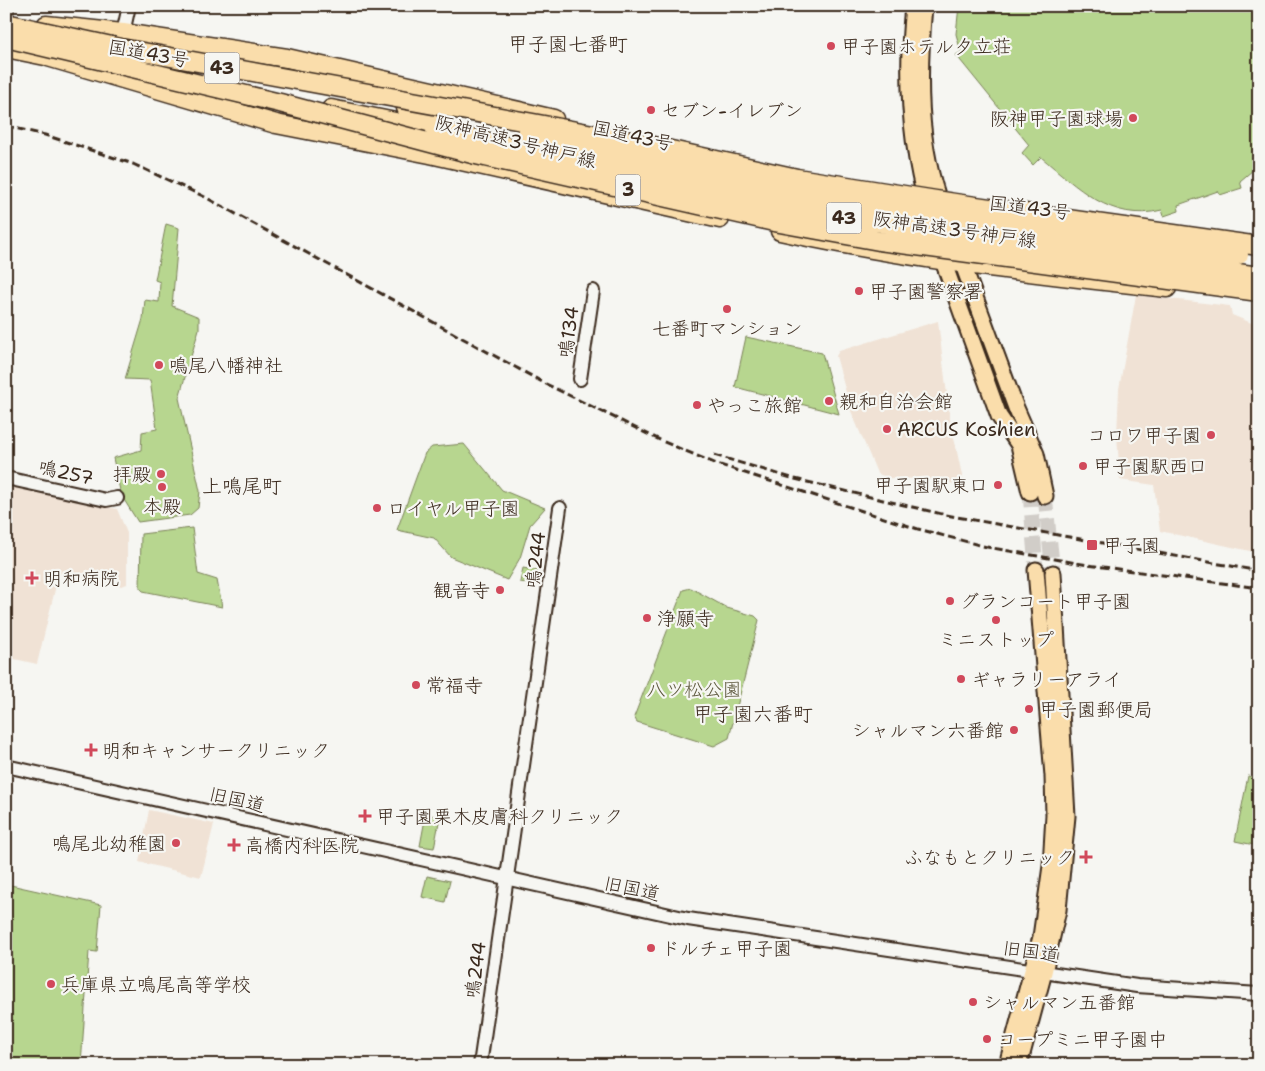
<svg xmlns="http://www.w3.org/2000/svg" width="1265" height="1071" font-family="'Shantell Sans','Klee One',sans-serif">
  <rect width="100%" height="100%" fill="#f6f6f2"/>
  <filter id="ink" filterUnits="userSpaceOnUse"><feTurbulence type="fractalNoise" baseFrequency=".02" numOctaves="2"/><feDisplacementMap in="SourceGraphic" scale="10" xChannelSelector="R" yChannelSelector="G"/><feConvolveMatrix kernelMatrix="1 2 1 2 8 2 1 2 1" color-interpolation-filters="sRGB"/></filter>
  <g filter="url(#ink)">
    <path fill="#f0e2d5" d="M1136,295l94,11 2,9 27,11v227l-99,-22 -6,-46 -34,-5 -3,-45 2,-46z
      M938,321l12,98 13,61 -8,4 -29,-5 -39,-1 -10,-5 -26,-62 -15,-55 3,-5z
      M6,483l111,26 10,24v51l-5,2 -63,-13 -22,91 -31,-7z
      M149,810l65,14 -13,53 -62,-15z"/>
    <path fill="#b7d68f" stroke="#798056" d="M959,6h300v159l-19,16 2,7 -22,7 -2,-4 -40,14 1,6 -15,5 -2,-6c-51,13 -85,-23 -121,-53l-8,8 -11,-12 7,-8 -73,-90 5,-3 -5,-18z
      M166,224l13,4 -7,78 27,11v12l-20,69 21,93 -2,17 -8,7 -52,7 -17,-27 -8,-37 28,-8 1,-18 15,-3 -7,-49 -25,-1 18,-60 2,-19 14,2 1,-20 -5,-2z
      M746,337l76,16 17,61 -104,-27z
      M464,444l38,46 43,18 -15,17 -10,33 -13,22 -56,-23 -17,-19 -37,-8 28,-77 7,-6z
      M192,528l6,46 19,6 5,27 -79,-16 -3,-3 1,-54z
      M523,568l16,3 -2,14 -17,-3z
      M691,588l36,20 28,8 4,4 -30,118 -15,8 -77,-24 -3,-5 49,-127z
      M1248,776l11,2v68l-24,-5z
      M426,814l14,3 -6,31 -14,-2z
      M427,876l23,5 -5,21 -23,-5z
      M6,884l95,21 -4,47 -8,-1 -8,114h-75z"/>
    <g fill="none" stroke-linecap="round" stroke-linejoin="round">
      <path stroke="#d1cdc8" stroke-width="15" stroke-dasharray="15 8" stroke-linecap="butt" d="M1030,492l6,78
        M1045,496l8,77"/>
      <g stroke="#3b2a1e" stroke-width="16">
        <path id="minor" d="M6,15l1,-9
          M123,33l6,-27
          M580,379l13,-88
          M6,478l100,22 11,-2
          M6,766l682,153 449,67 122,8
          M480,1065l80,-557"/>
      </g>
      <g stroke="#3b2a1e" stroke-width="19">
        <path id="major" d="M913,6c-7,69 -4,135 15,202
          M924,6c-6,69 -7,138 18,203
          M939,250l60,166 20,29 11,47
          M959,254l57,154 20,46 9,42
          M1007,1065l34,-128 10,-71 3,-51 -1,-39 -17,-206
          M1019,1065l25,-93 14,-62 9,-94 -14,-243"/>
      </g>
      <g stroke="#3b2a1e" stroke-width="21">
        <path id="highway" d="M46,25l77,8 164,25 267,61
          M6,48l54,11
          M48,57l228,67 154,30 290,65
          M406,108l34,7
          M331,109l104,21
          M780,231c127,28 258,43 387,57"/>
      </g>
      <use href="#minor" stroke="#f6f6f2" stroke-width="12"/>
      <use href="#major" stroke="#faddab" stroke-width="15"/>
      <use href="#highway" stroke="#faddab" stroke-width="18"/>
      <path stroke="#3b2a1e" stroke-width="3" stroke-dasharray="8 4" stroke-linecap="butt" d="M6,126l39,9 88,29 72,33 341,187 116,57 52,22 204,66 69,18 101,18 171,23
        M714,455l81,24 151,36 313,56"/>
      <g stroke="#3b2a1e" stroke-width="21" stroke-linecap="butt">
        <path id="highway-bridge" d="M6,23l115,25 505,92 171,38 158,25 304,43
          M6,38l274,65 196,52 298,67 105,19 380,51
          M435,130l334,74 77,14 413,58
          M526,134l247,53 173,31 293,37"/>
      </g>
      <use href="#highway-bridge" stroke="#faddab" stroke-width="18"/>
    </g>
  </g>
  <g fill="#d1495b" stroke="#f6f6f2" stroke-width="2">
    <circle cx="831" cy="46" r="5"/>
    <circle cx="651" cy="110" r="5"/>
    <circle cx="1133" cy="118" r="5"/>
    <circle cx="859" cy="291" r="5"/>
    <circle cx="727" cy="309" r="5"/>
    <circle cx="159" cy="365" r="5"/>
    <circle cx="829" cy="401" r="5"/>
    <circle cx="697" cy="405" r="5"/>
    <circle cx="887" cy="429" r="5"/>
    <circle cx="1211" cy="435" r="5"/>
    <circle cx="1083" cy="466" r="5"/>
    <circle cx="161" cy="474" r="5"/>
    <circle cx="998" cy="485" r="5"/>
    <circle cx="162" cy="487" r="5"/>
    <circle cx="377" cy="508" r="5"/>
    <rect x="1086" y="539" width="12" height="12" rx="2.5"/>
    <path d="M29.5 570.5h5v5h5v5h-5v5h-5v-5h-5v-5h5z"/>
    <circle cx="500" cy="590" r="5"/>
    <circle cx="950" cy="601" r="5"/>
    <circle cx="647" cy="618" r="5"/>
    <circle cx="996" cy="620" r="5"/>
    <circle cx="961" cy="679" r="5"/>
    <circle cx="416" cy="685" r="5"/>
    <circle cx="1029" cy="709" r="5"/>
    <circle cx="1014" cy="730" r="5"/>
    <path d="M88.5 742.5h5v5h5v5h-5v5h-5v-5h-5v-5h5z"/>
    <path d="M362.5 808.5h5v5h5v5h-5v5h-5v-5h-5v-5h5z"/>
    <circle cx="176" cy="843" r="5"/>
    <path d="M231.5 837.5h5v5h5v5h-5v5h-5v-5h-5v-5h5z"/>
    <path d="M1083.5 849.5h5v5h5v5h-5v5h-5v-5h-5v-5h5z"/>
    <circle cx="651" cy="948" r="5"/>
    <circle cx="51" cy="984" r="5"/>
    <circle cx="973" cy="1002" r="5"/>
    <circle cx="987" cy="1039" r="5"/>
  </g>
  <g text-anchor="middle" stroke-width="4.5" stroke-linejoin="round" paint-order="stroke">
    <g fill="#f6f6f2" stroke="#73675e" stroke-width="1">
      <rect x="204.5" y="52.5" width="35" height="31" rx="4"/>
      <rect x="615.5" y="174.5" width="25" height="31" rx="4"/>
      <rect x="826.5" y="202.5" width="35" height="31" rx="4"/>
    </g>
    <g font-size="18" font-weight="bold" fill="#3b2a1e">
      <text x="222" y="74">43</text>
      <text x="628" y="196">3</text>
      <text x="844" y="224">43</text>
    </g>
    <g font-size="19" fill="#3b2a1e" stroke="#f6f6f2" text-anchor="start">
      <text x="841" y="53">甲子園ホテル夕立荘</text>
      <text x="661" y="117">セブン-イレブン</text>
      <text x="1123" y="125" text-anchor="end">阪神甲子園球場</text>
      <text x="869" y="298">甲子園警察署</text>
      <text x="727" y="335" text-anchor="middle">七番町マンション</text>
      <text x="169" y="372">鳴尾八幡神社</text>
      <text x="839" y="408">親和自治会館</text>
      <text x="707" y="412">やっこ旅館</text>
      <text x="897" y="436">ARCUS Koshien</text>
      <text x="1201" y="442" text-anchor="end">コロワ甲子園</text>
      <text x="1093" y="473">甲子園駅西口</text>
      <text x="151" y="481" text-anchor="end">拝殿</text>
      <text x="988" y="492" text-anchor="end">甲子園駅東口</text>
      <text x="162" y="513" text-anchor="middle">本殿</text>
      <text x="387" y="515">ロイヤル甲子園</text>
      <text x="1103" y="552">甲子園</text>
      <text x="43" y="585">明和病院</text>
      <text x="490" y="597" text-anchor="end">観音寺</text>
      <text x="960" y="608">グランコート甲子園</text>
      <text x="657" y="625">浄願寺</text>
      <text x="996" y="646" text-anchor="middle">ミニストップ</text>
      <text x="971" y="686">ギャラリーアライ</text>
      <text x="426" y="692">常福寺</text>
      <text x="1039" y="716">甲子園郵便局</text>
      <text x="1004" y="737" text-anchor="end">シャルマン六番館</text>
      <text x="102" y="757">明和キャンサークリニック</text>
      <text x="376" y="823">甲子園栗木皮膚科クリニック</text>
      <text x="166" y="850" text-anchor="end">鳴尾北幼稚園</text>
      <text x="245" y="852">高橋内科医院</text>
      <text x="1075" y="864" text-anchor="end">ふなもとクリニック</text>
      <text x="661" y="955">ドルチェ甲子園</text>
      <text x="61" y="991">兵庫県立鳴尾高等学校</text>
      <text x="983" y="1009">シャルマン五番館</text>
      <text x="997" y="1046">コープミニ甲子園中</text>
    </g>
    <g font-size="19" fill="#3b2a1e" stroke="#f6f6f2">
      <text transform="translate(149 53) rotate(10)" y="7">国道43号</text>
      <text transform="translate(633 135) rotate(12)" y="7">国道43号</text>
      <text transform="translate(516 141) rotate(14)" y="7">阪神高速3号神戸線</text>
      <text transform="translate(1030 207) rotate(7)" y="7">国道43号</text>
      <text transform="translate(955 229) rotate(8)" y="7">阪神高速3号神戸線</text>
      <text transform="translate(568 332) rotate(-82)" y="7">鳴134</text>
      <text transform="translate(66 472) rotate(13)" y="7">鳴257</text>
      <text transform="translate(535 560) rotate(-83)" y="7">鳴244</text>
      <text transform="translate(237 799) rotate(13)" y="7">旧国道</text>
      <text transform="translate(632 888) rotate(12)" y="7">旧国道</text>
      <text transform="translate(1031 951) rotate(8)" y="7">旧国道</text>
      <text transform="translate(475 970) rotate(-82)" y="7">鳴244</text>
    </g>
    <g font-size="19" fill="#5a553a" stroke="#f6f6f2">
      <text x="694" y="696">八ツ松公園</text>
    </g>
    <g font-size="20" fill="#3b2a1e" stroke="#f6f6f2">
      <text x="568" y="51">甲子園七番町</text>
      <text x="242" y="493">上鳴尾町</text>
      <text x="753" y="721">甲子園六番町</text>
    </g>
  </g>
  <rect width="1265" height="1071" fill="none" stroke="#f6f6f2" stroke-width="25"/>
  <rect x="12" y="12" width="1240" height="1046" fill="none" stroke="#3b2a1e" stroke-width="2" filter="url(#ink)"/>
</svg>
